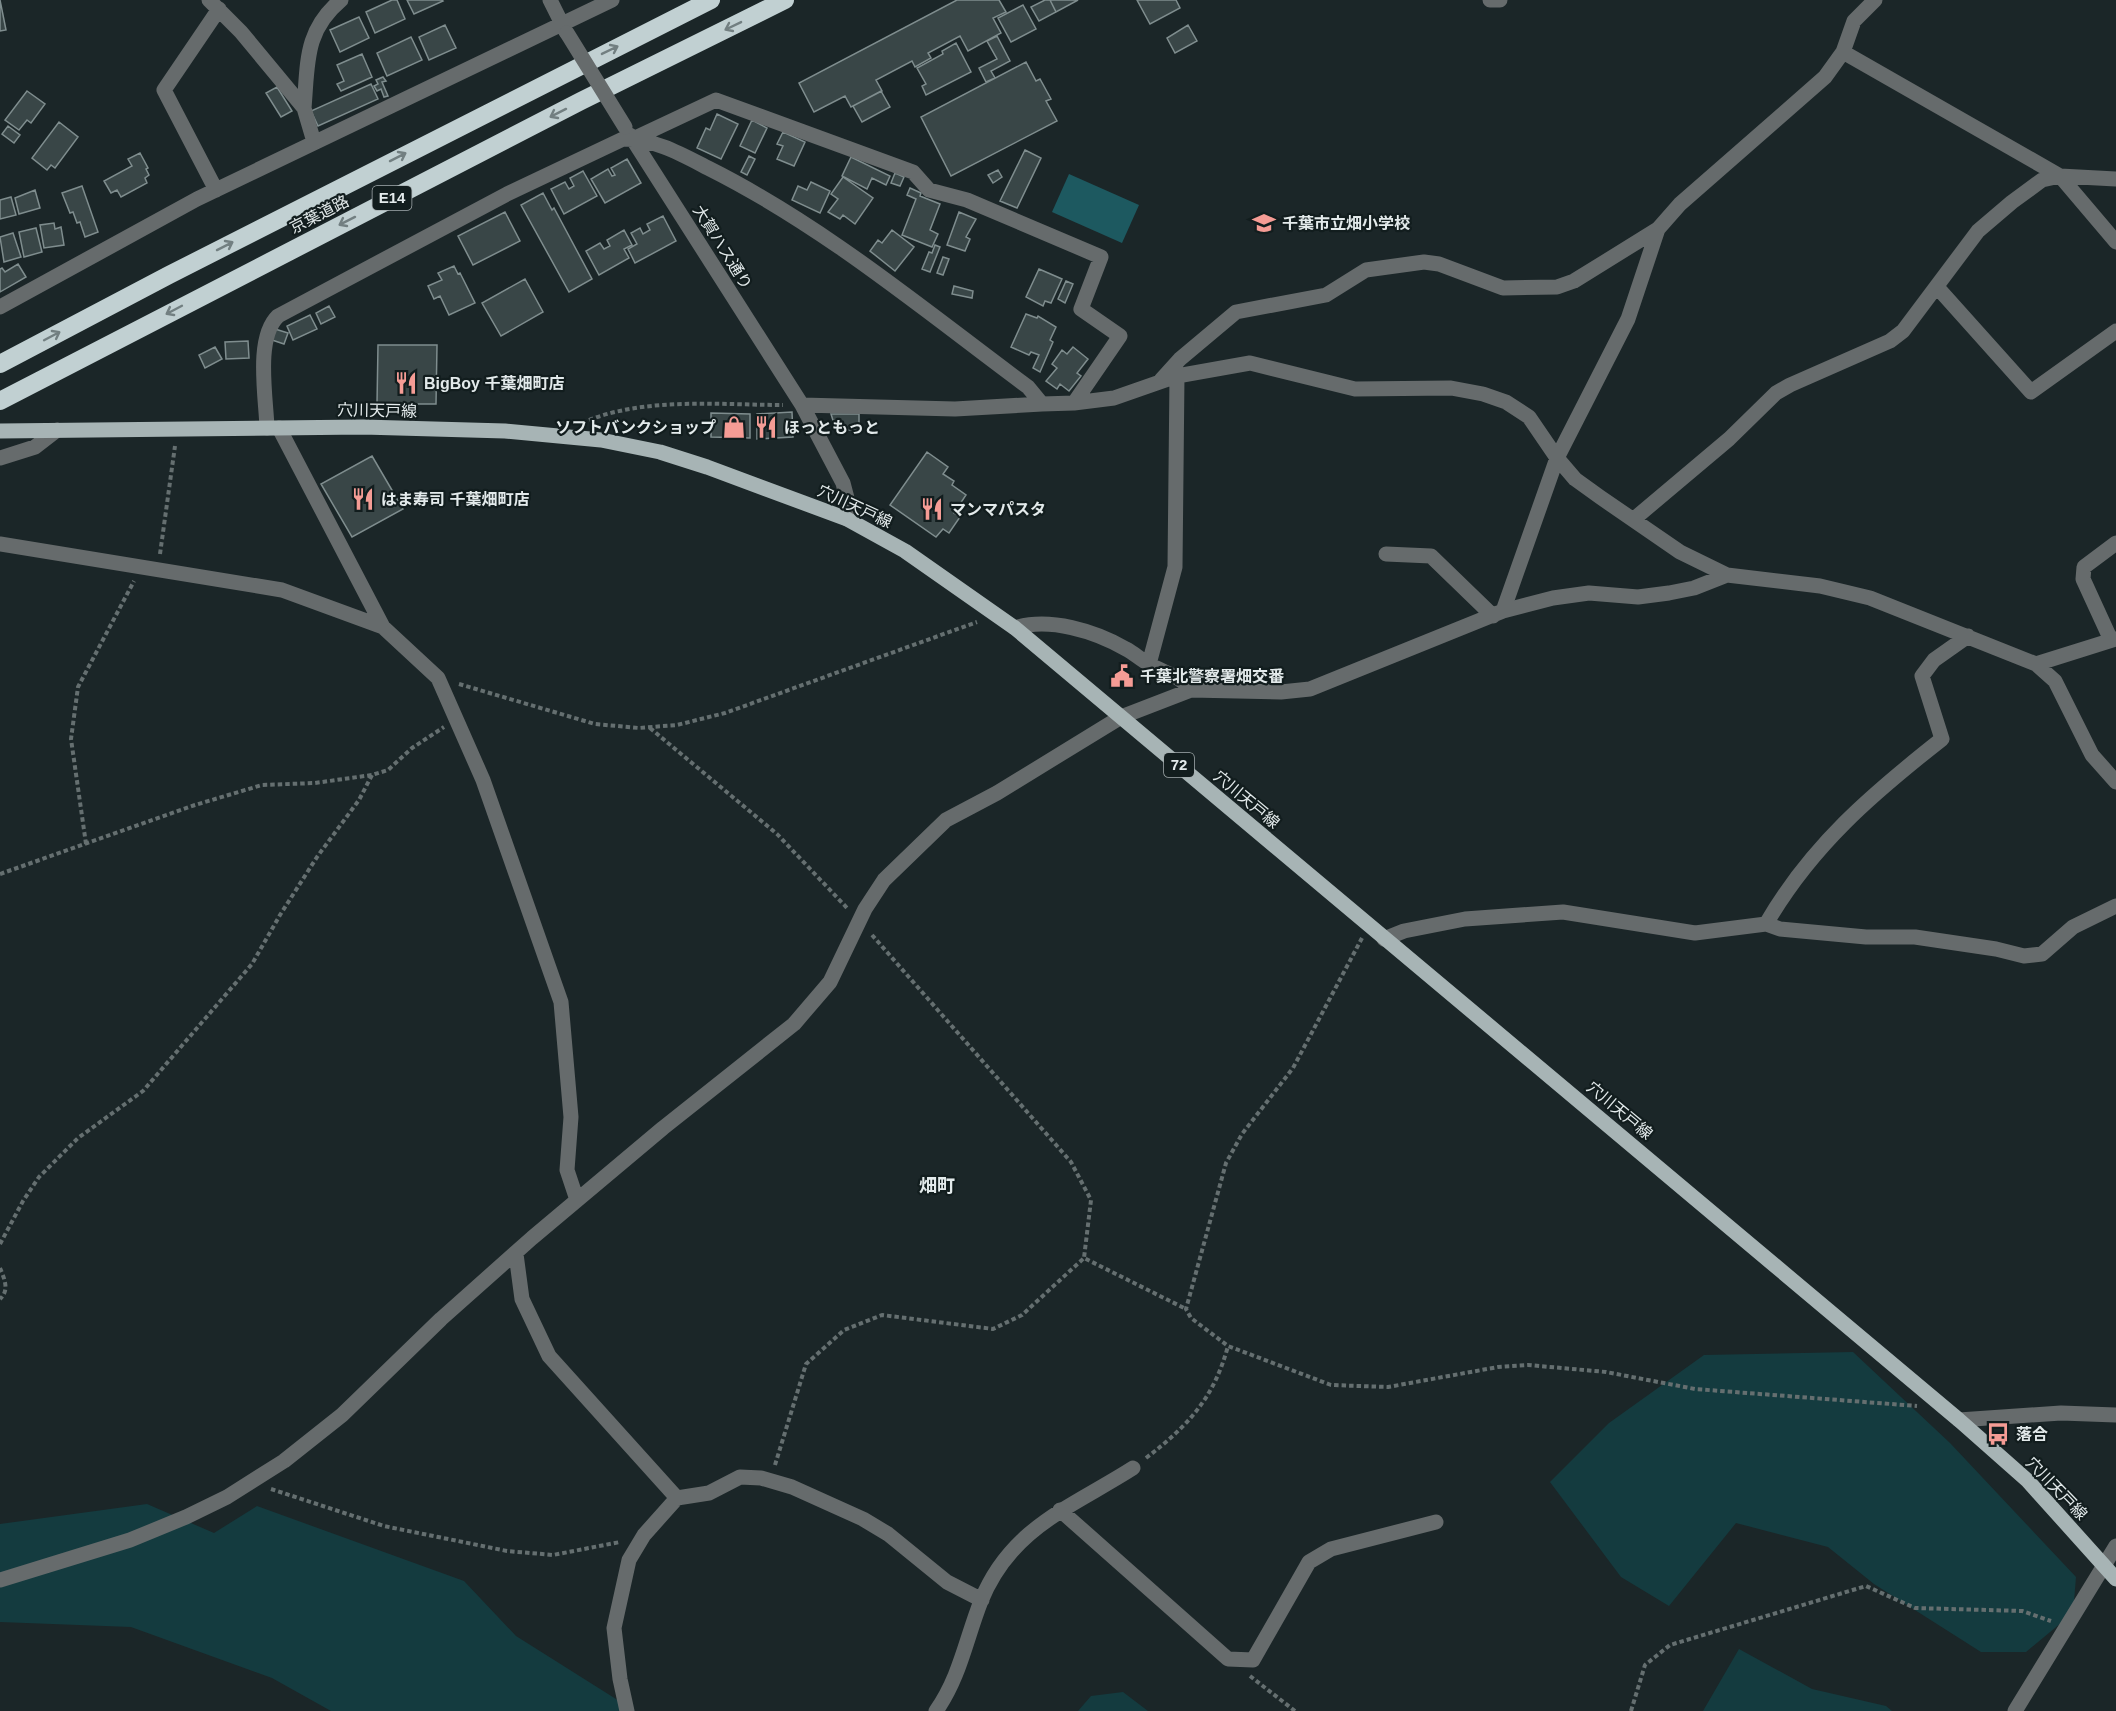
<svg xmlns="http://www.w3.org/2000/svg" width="2116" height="1711" font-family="Arial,'Noto Sans JP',sans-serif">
  <rect width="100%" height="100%" fill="#1b2628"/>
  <path fill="#143b3f" d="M1853,1352l97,91 126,134 -3,36 -47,39h-45l-107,-68 -46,-37 -92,-24 -67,83 -48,-29 -71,-95 59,-59 95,-68z
    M147,1504l67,29 43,-27 207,75 52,55 119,75h-304l-59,-33 -141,-51 -131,-5v-98z
    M1739,1649l73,40 74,17 6,5h-189z
    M1123,1692l25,19h-70l13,-15z"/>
  <path fill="#1d5960" d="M1069,174l70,31 -17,38 -70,-31z"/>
  <path fill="#394647" stroke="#7f8d8e" stroke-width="1.5" d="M0,0l6,30 -6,1z
    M392,0h5l8,19 -30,14 -9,-21z
    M407,0h35l1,1 -29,13z
    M957,0h42l7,12 -13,6 8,15 -33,18 -8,-15 -32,17 3,5 -16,9 -3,-6 -36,19 6,11 -31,16 -6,-11 -31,16 -15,-29z
    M1045,0h5l6,12 -17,9 -8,-14z
    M1050,0h28l-22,12z
    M1137,0h39l4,8 -30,16z
    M1023,5l13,24 -25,13 -13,-24z
    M359,17l10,21 -29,14 -10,-22z
    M445,25l11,23 -27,12 -10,-23z
    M1188,25l9,16 -22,12 -8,-15z
    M997,36l13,25 -19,10 4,7 -9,4 -7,-14 18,-9 -10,-18z
    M411,37l11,23 -35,16 -10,-23z
    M956,43l15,29 -45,23 -4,-9 4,-2 -9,-16 26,-14 -1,-3z
    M362,54l10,23 -31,14 -4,-7 7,-3 -7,-16z
    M1026,62l10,19 4,-2 11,20 -5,2 11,20 -106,55 -30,-59z
    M383,77l3,4 -4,1 6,14 -4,1 -3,-8 -4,2 -3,-5 4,-2 -2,-4z
    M371,84l7,15 -60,27 -7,-15z
    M277,87l15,24 -11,6 -15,-24z
    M27,91l18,13 -14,19 -4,-3 -8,10 -14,-10z
    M881,91l9,16 -28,15 -9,-16z
    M717,114l21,10 -17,35 -24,-11 9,-20 4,2z
    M752,120l15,8 -12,25 -15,-7z
    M59,122l19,15 -23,31 -4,-3 -4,5 -15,-12z
    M8,126l12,9 -6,8 -12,-9z
    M783,132l22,10 -11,24 -17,-7 6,-13 -6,-2z
    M1025,150l16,8 -24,50 -17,-7z
    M140,153l8,15 -2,1 3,6 -4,3 2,5 -26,14 -4,-7 -6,3 -7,-12 28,-15 -4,-7z
    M749,156l6,3 -8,16 -6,-3z
    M851,157l39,19 -4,9 -14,-7 -5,11 -25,-13z
    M627,159l14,24 -36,20 -14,-24 17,-10 4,7 3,-1 -4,-7z
    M998,170l4,7 -9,6 -5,-8z
    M583,171l14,25 -33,18 -13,-25 14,-7 4,7 5,-3 -4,-8z
    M895,173l9,4 -4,9 -9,-3z
    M843,177l30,21 -18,26 -12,-9 -3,4 -12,-7 10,-13 -7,-5z
    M811,182l19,9 -10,22 -28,-13 6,-14 9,4z
    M82,186l16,46 -13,5 -5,-15 -3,1 -4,-11 -3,1 -8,-20z
    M910,188l11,5 -1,3 20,8 -10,26 8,4 -6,13 -30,-12 14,-36 -9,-4z
    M35,190l5,18 -21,6 -4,-16z
    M543,193l9,17 2,-2 38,71 -23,13 -48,-87z
    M11,197l5,18 -16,4v-19z
    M505,212l15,29 -47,24 -15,-29z
    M959,212l17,7 -10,18 4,2 -5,12 -18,-6z
    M663,216l13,25 -41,22 -7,-14 9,-5 -6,-11 9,-5 3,6 7,-4 -3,-6z
    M54,223l1,6 6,-2 3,18 -20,3 -4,-23z
    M36,228l6,24 -18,5 -5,-25z
    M624,230l8,15 -8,4 5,9 -30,17 -13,-24 14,-8 4,6 6,-3 -3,-6z
    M892,230l22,17 -19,24 -25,-20 8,-11 4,3z
    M13,233l8,24 -17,5 -4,-25z
    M935,245l5,2 -10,25 -8,-3 7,-17 3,1z
    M943,257l6,2 -6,16 -6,-2z
    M18,264l8,13 -26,15v-23l2,-1 3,4z
    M454,266l4,8 2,-1 15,30 -26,12 -9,-19 -6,3 -6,-13 14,-6 -4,-7z
    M1039,269l23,10 -11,24 -6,-2 -2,5 -17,-9z
    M525,279l18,33 -42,24 -19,-33z
    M1066,281l7,3 -8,19 -7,-4z
    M954,286l19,5 -1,7 -20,-4z
    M329,306l6,11 -14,7 -5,-11z
    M1026,314l11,4 1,-2 18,11 -6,13 3,2 -13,30 -7,-4 6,-13 -8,-3 -2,3 -18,-8z
    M310,315l7,14 -24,11 -6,-14z
    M275,329l13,4 -4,11 -12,-4z
    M248,341l1,17 -23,1 -1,-17z
    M378,345h59l-1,59h-59z
    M215,347l7,12 -17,9 -6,-13z
    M1073,347l15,12 -11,14 4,3 -12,15 -9,-7 -3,5 -11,-8 11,-13 -5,-4 10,-14 5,4z
    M792,412l1,25 -36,2v-25z
    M711,413l39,1v24l-39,-1z
    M831,414h28v16h-23z
    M927,452l21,15 -5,7 11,7 -2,4 14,10 -12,18 6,4 -11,16 -6,-4 -7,8 -46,-32z
    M372,456l31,53 -51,28 -31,-53z"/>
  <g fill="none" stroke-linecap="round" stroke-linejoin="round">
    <path stroke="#656f70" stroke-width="4" stroke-dasharray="4.5 3" stroke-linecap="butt" d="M589,420c60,-23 131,-15 194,-15
      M160,554l15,-108
      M459,684l136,40 44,4 38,-3 48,-12 252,-91
      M650,728l127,106 71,75
      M86,844l-15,-105 7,-52 56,-106
      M0,874l195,-69 67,-20 53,-2 57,-8 16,-5 24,-22 32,-21
      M872,935l199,227 20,38 -7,58 102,51
      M1362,938l-69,130 -51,66 -16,29 -40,146 5,9 37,28 103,39 57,2 110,-20 30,-2 78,7 89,17 222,17
      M0,1244l23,-43 16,-24 39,-39 65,-47 109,-127 28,-49 37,-58 42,-57 13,-25
      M0,1268c4,10 10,22 0,31
      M1146,1458c42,-32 68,-60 82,-112
      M775,1465l31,-101 38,-34 38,-15 111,14 29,-14 62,-57
      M271,1489l113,37 123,25 46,4 67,-13
      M1250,1676l45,35
      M1631,1711l14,-46 25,-20 196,-59 49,22 107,3 29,10"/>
    <path stroke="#666b6c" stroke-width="15" d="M209,0l32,32 63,76 10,34
      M550,0l16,32
      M1490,0h10
      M1843,52l217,124 56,66
      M304,108c4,-45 0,-77 37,-108
      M630,135l172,270 41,78 5,19 -1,17
      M633,139l83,-39 197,72 16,18 38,10 134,57 -20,52 39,27 -46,67
      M216,190l-52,-100 55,-81
      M1937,287l94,105 85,-61
      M0,307l197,-108 415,-199
      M1161,380l19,-21 56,-47 90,-17 40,-25 58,-8 15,2 64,24 54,-1 17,-6 84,-52 22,-25 145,-127 18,-25 11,-31 21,-21
      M802,405l153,4 87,-5
      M267,428c-1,-31 -12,-90 11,-112l229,-122 116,-55c32,0 58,15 85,29 116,58 216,142 320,219l14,17 32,-1 40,-5 63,-22 73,-13 105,26 96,-1 32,6 23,8 23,15 28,41 18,21 25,18 80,55 47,23
      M279,428l104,199 55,51 45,102 78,222 10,115 -4,53 10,30
      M0,458l35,-11 22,-17
      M1634,519l95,-80 47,-46 14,-8 100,-44 13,-10 75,-100 34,-29 30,-22 18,-4 56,3
      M0,544l282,46 101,37
      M1386,554l45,2 62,60
      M1503,611l54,-153 71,-139 30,-90
      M1015,628c34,-11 80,3 111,21 8,4 15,11 23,15 15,9 32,12 42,26
      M2111,640l-28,-61 1,-12 32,-24
      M1149,664l26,-97 2,-191
      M2036,664l80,-25
      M1766,924c45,-78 106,-130 176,-185l-20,-63 12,-16 34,-24
      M1384,939l20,-8 61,-12 98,-7 132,21 71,-9 14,5 86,8h49l81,12 28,7 18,-2 31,-27 43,-21
      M516,1254l6,45 27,57 128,142
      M1959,1420l102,-7 55,2
      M1060,1510l168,149 25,1 56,-98 22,-13 105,-27
      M0,1580l130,-40 56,-23 41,-20 57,-36 58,-46 99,-96 91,-81 131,-110 131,-104 36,-42 35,-73 19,-29 62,-60 51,-27 124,-76 70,-27 90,2 29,-3 193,-78 50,-13 36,-5 49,4 31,-4 25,-5 33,-13 93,11 50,12 166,66 19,17 37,74 24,27
      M627,1711l-7,-32 -6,-51 15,-68 15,-25 33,-37 32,-5 31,-16 21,1 31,9 71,32 25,15 59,48 35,18
      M936,1711c24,-34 30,-72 45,-110 30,-74 91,-94 152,-133
      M2015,1711l101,-165"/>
    <path stroke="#a7b4b5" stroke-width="15" d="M0,431l363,-4 142,4 96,9 59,12 47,15 140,52 58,32 110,77 944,792 69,61 88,98"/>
    <path stroke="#c1d0d2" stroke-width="18" d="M0,364l169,-89 542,-275
      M0,401l581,-300 204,-101"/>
    <path stroke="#666b6c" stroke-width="15" d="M567,33l58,94"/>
  </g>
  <defs><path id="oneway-shaft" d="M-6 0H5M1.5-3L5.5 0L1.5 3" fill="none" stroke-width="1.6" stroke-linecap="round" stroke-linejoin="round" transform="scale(1.5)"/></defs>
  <g stroke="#727f81">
    <use href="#oneway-shaft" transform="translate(733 26) rotate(154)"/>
    <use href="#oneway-shaft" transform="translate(610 50) rotate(-26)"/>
    <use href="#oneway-shaft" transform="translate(558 113) rotate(153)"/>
    <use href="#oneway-shaft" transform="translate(398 157) rotate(-27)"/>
    <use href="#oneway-shaft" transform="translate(347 221) rotate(153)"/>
    <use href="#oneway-shaft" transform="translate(225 246) rotate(-27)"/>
    <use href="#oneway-shaft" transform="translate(174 310) rotate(152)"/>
    <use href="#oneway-shaft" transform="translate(52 336) rotate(-28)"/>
  </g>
  <defs>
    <g id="school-bare" transform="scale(1.8)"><path d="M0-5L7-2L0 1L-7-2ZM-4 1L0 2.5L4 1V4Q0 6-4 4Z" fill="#f59c95" stroke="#121d1e" stroke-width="2.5" paint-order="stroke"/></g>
    <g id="restaurant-bare" transform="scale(1.8)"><path d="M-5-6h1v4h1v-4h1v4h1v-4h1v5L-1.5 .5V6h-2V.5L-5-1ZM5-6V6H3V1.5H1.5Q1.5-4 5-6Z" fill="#f59c95" stroke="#121d1e" stroke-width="2.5" paint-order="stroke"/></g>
    <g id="shop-bare" transform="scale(1.8)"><path d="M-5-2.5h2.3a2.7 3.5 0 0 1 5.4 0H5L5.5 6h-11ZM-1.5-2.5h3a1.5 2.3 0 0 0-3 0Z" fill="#f59c95" stroke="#121d1e" stroke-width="2.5" paint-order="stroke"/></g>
    <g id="civic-bare" transform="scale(1.8)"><path d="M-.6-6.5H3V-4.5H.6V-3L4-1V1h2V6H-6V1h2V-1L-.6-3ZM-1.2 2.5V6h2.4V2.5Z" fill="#f59c95" stroke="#121d1e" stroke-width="2.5" paint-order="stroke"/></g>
    <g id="bus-bare" transform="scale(1.8)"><path d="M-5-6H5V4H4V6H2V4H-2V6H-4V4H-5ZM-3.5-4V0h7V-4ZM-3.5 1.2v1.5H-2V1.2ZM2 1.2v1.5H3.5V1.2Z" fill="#f59c95" stroke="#121d1e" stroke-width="2.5" paint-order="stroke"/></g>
  </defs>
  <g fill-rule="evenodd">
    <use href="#school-bare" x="1264" y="223"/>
    <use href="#restaurant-bare" x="406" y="383"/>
    <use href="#shop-bare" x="734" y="427"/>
    <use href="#restaurant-bare" x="766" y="427"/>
    <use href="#restaurant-bare" x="363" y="499"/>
    <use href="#restaurant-bare" x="932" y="509"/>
    <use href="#civic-bare" x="1122" y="676"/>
    <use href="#bus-bare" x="1998" y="1434"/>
  </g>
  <g text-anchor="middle" stroke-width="4.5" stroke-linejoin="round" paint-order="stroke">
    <g fill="#121d1e" stroke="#a4acae" stroke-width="1.5">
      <rect x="372.5" y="186" width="39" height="24" rx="4.5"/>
      <rect x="1164" y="753" width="30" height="24" rx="4.5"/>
    </g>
    <g font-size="15" font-weight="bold" fill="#e3eaeb">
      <text x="392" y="203">E14</text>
      <text x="1179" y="770">72</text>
    </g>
    <g font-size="16" fill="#e3eaeb" stroke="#121d1e">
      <text transform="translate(319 214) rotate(-27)" y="6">京葉道路</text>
      <text transform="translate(723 247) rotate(58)" y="6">大賀ハス通り</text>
      <text transform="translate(377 410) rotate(1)" y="6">穴川天戸線</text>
      <text transform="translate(855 506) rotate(25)" y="6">穴川天戸線</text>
      <text transform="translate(1247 799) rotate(40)" y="6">穴川天戸線</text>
      <text transform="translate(1620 1110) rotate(40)" y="6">穴川天戸線</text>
      <text transform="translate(2057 1488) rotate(46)" y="6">穴川天戸線</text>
    </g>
    <g font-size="16" font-weight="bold" fill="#e3eaeb" stroke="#121d1e" text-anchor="start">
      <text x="1282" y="229">千葉市立畑小学校</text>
      <text x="424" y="389">BigBoy 千葉畑町店</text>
      <text x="716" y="433" text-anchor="end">ソフトバンクショップ</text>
      <text x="784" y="433">ほっともっと</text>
      <text x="381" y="505">はま寿司 千葉畑町店</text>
      <text x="950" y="515">マンマパスタ</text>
      <text x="1140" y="682">千葉北警察署畑交番</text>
      <text x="2016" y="1440">落合</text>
    </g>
    <g font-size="18" font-weight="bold" fill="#e3eaeb" stroke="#121d1e">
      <text x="937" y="1192">畑町</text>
    </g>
  </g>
</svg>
